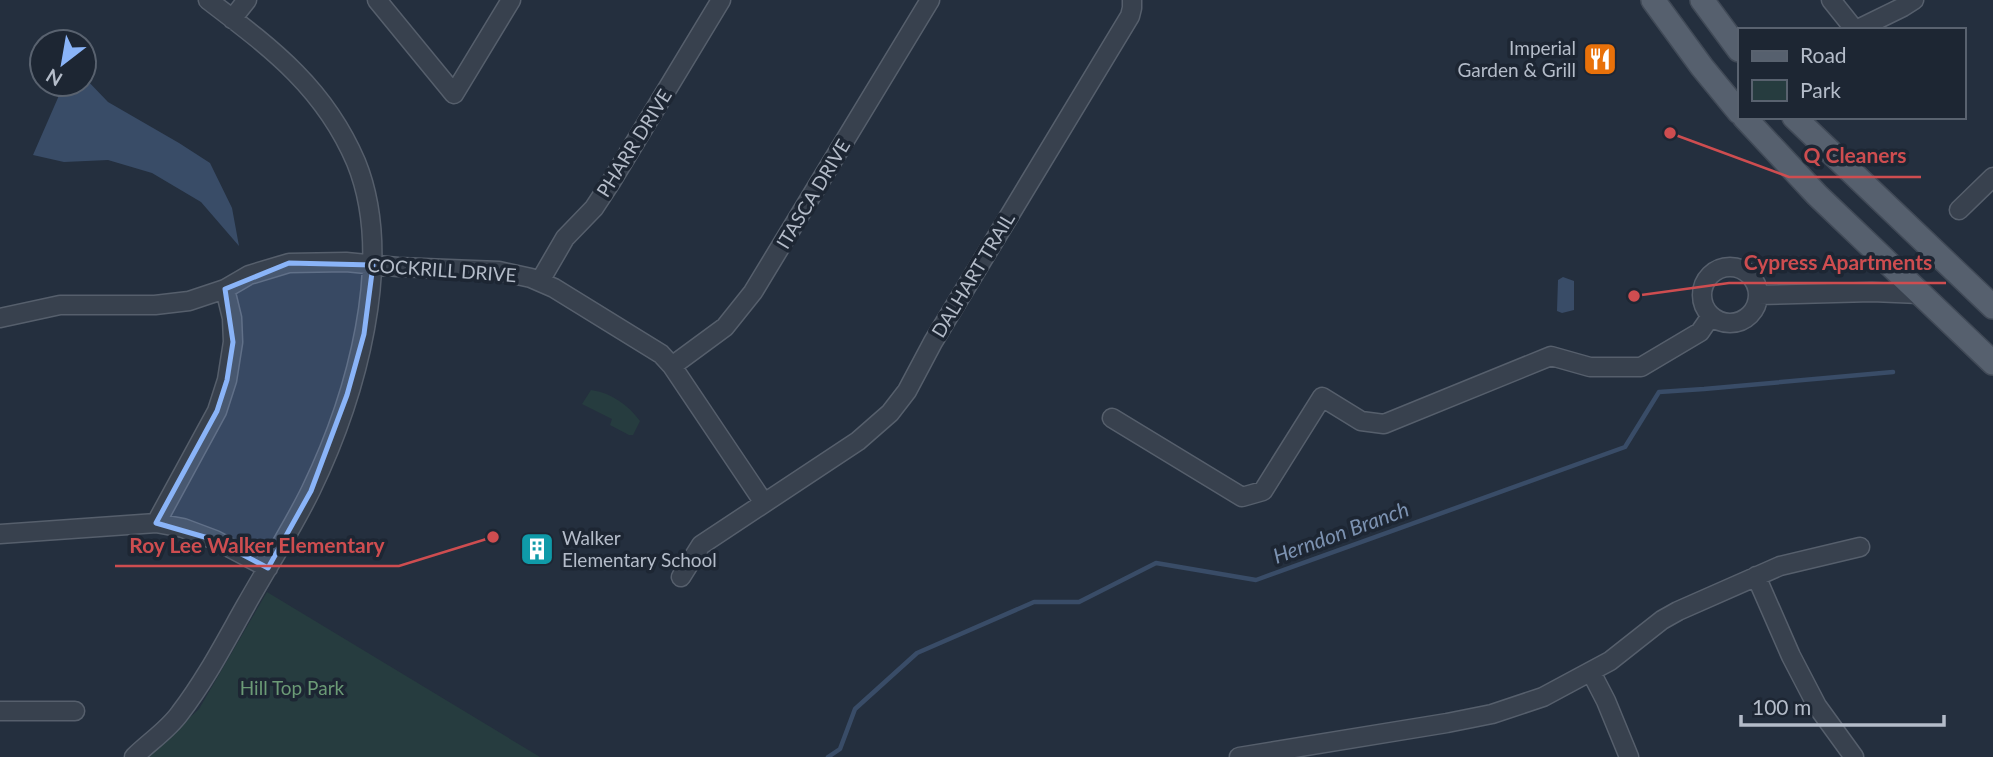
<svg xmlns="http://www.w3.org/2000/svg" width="1993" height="757" font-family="Lato,sans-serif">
  <rect width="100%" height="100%" fill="#242f3e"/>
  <path fill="#263c3f" d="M591,390c21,3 37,15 49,31l-7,14h-4l-19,-10 2,-6 -30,-15z
    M267,592l273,165h-393l52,-48z"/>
  <path fill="#394c67" d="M84,77l24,25 71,41 31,20 22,45 7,38 -38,-44 -49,-29 -44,-13 -44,2 -31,-7 31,-71h20z
    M1563,277l11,4v29l-12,3 -5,-2 1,-31z"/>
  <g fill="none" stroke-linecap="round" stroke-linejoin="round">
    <path stroke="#394c67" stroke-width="4.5" d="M828,757l12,-8 15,-40 62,-56 117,-51h45l77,-39 100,17 369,-133 34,-55 45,-3 189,-17"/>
    <g stroke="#565f6c" stroke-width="21">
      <path id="minor" d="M377,0l77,94 57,-94
        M1831,0l24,30
        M232,19l15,-19
        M1856,30l47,-23 11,-7
        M1959,210l34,-33
        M1702 295a28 28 0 1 1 56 0a28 28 0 1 1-56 0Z
        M540,281l25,-43 29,-30 17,-26 110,-182
        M1758,295l114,-3 48,2
        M0,318l60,-13h95l34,-4 36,-12 24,-14 40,-12 57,-1 52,5 101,4 32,7 23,10 107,66 11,12 92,137
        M672,366l53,-39 28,-35 177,-292
        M1112,418l130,79 21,-6 59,-94 39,24 23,3 167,-68 39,11h51l59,-35 11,-16
        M156,523l61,-112 10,-31 6,-38 -1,-24 -7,-29
        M0,534l156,-11 27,5 32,12 53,28
        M1756,576l35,80 26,50 37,51
        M681,577l20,-32 157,-104 32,-28 17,-22 26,-49 197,-326 2,-8v-8
        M1591,672l15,29 23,56
        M0,711h75
        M134,757c15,-15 34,-27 46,-44 26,-34 45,-71 66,-108 22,-39 46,-76 65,-115 44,-91 85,-230 45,-328 -32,-75 -85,-114 -148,-162
        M1239,757l208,-34 45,-9 51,-17 67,-36 52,-41 16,-9 102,-45 80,-19"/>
    </g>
    <g stroke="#414a57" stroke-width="26">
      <path id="major" d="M1653,0l49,67 37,45
        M1702,0l37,50
        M1744,117l73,78 176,168
        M1794,117l199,190"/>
    </g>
    <use href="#minor" stroke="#38414e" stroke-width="18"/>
    <use href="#major" stroke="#56606e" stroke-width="23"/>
  </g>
  <path fill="#8ab4f8" fill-opacity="0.2" stroke="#8ab4f8" stroke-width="5" stroke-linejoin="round" d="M289,263l84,2 -9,69 -17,61 -36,96 -43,77 -53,-28 -59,-17 61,-112 10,-31 6,-38 -8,-53z"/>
  <defs>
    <g id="restaurant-square" transform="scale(1.75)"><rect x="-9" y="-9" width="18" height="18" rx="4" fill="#e8710a" stroke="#1d2633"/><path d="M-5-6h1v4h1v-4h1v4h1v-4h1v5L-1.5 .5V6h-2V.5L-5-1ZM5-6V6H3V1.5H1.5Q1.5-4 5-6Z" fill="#fff"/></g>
    <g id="building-square" transform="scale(1.75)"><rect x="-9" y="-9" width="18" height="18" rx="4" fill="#0f9aa8" stroke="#1d2633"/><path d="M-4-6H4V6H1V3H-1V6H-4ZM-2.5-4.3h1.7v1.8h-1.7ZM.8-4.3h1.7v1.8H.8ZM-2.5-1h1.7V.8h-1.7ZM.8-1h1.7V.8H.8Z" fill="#fff"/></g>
  </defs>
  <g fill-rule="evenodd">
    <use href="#restaurant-square" x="1600" y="59"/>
    <use href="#building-square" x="537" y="549"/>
  </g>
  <g text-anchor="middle" stroke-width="7" stroke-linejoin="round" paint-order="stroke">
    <g font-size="19" fill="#b4bcc9" stroke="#1d2633" text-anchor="end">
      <text x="1576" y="55">Imperial<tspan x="1576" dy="22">Garden &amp; Grill</tspan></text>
      <text x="562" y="545" text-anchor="start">Walker<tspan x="562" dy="22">Elementary School</tspan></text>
    </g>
    <g font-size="19" fill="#b4bcc9" stroke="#1d2633">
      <text transform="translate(634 143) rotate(-58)" y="7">PHARR DRIVE</text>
      <text transform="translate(813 194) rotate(-59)" y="7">ITASCA DRIVE</text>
      <text transform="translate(442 270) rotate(4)" y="7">COCKRILL DRIVE</text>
      <text transform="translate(973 275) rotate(-59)" y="7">DALHART TRAIL</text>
    </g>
    <g font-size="19" fill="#6b9a76" stroke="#1d2633">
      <text x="292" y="695">Hill Top Park</text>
    </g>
    <g font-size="21" font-style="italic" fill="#7c92b1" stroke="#1d2633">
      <text transform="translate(1341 533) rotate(-20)" y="7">Herndon Branch</text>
    </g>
  </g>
  <path fill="none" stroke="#ce4d50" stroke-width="2.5" d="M1670 133L1789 177H1921M1634 296L1729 283H1946M493 537L399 566H115"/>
  <g fill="#ce4d50" stroke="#1d2633" stroke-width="2.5">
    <circle cx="1670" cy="133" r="7"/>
    <circle cx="1634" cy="296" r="7"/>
    <circle cx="493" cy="537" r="7"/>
  </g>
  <g font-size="21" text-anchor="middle" font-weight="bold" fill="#ce4d50" stroke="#1d2633" stroke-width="7" stroke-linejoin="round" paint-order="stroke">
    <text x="1855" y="163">Q Cleaners</text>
    <text x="1838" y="270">Cypress Apartments</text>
    <text x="257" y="553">Roy Lee Walker Elementary</text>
  </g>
  <rect x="1738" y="28" width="228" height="91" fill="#1d2633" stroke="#59626f" stroke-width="2"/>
  <rect x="1752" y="51" width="35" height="10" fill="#56606e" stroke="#59626f" stroke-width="2"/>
  <text x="1800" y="63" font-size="21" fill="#b4bcc9">Road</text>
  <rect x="1752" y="80" width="35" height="21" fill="#263c3f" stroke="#59626f" stroke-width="2"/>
  <text x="1800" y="98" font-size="21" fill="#b4bcc9">Park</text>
  <g transform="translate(63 63) rotate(211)"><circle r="33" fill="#1d2633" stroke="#59626f" stroke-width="2"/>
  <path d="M0-5L12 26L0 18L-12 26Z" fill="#8ab4f8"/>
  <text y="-10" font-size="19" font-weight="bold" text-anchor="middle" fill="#b4bcc9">N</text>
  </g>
  <path d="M1741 715v10h203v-10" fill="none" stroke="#b4bcc9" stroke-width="3.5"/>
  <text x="1752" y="715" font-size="21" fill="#b4bcc9" stroke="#1d2633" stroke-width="5" paint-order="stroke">100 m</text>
</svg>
